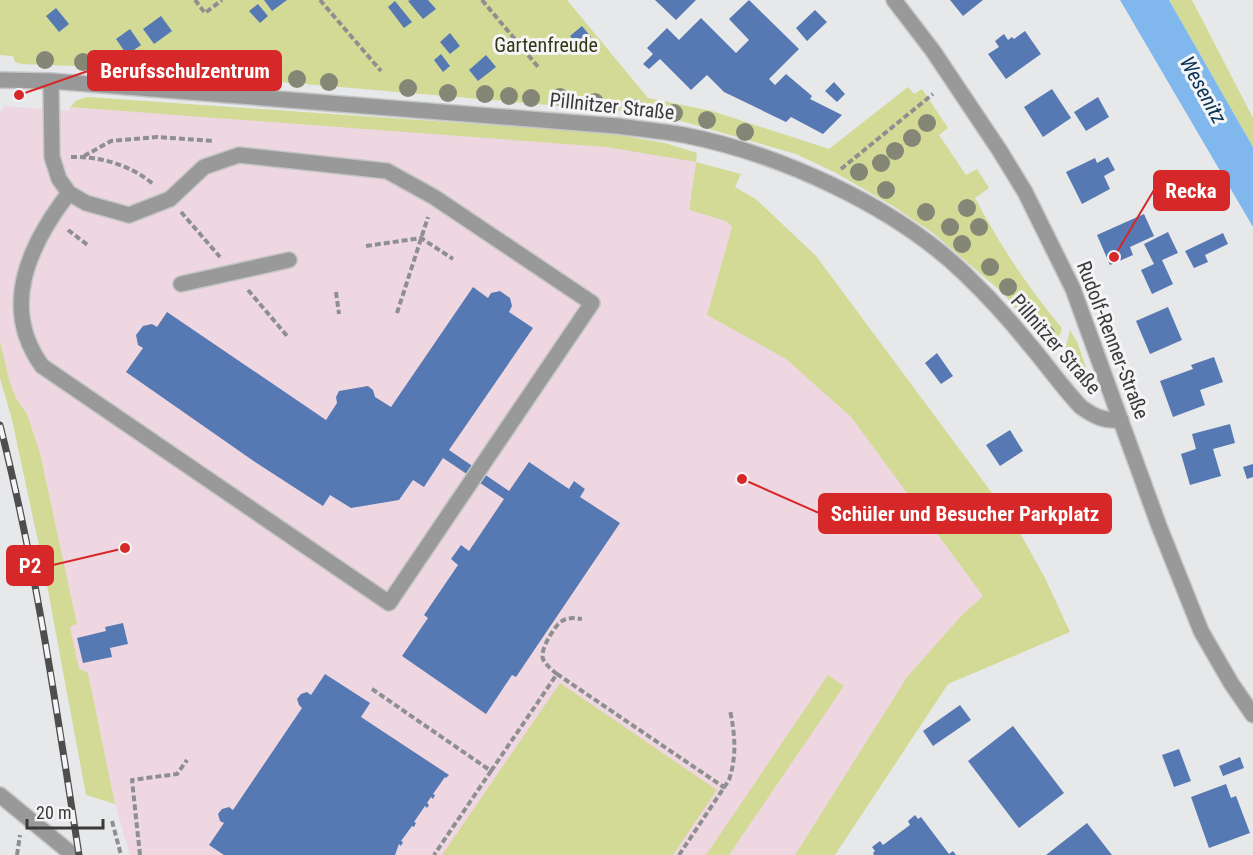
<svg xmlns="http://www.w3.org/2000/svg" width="1253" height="855" font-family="'Roboto Condensed',sans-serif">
  <rect width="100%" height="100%" fill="#e7e8e9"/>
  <path fill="#efd7e1" d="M5,106l63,5 2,-4 353,25 183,15 90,14 -7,49 37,11 6,6 -25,88 79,44 65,58 132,179 -22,20 -54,61 -112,178h-665l-15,-51 -27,-131 -9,-4 -10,-42 8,-3 -37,-171 -13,-39 -10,-14 -7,-17 -10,-42v-229z"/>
  <path fill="#d2da96" d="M0,0h567l81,98 64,13 117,38 79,-62 6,7 8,-5 26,39 -9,7 27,40 11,-6 12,19 -14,10c25,47 53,90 87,130l-7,21 -4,3 -47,-58 -71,-61 -40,-27 -57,-33 -40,-19 -139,-40 -555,-47 -80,-3 -7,-2 -2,-6 -13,-1z
    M1169,0h23l61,118v29z
    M88,97l520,36 57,10 32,10 -1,9 45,12 -6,13 22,13 59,56 199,268 30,54 25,54 -122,52 -113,171h-40l112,-178 54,-61 22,-20 -132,-179 -65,-58 -79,-44 25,-88 -6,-6 -37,-11 7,-48 -90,-15 -536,-40 7,-7z
    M1070,330l7,12 14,39 -4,6h-5l-20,-24z
    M0,341l10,42 7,17 10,14 13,39 37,171 -7,3 9,42 9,4 27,131 -29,-9 -42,-226 -32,-149 -12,-42z
    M828,675l16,11 -115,169h-23z
    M560,683l157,107 -44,65h-231z"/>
  <path fill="#80b8ee" d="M1120,0h49l84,147v80z"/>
  <path fill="#5779b3" d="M264,0h23l-15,11z
    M410,0h18l8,9 -13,10 -15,-18z
    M655,0h41l-20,20z
    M749,0l50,49 -30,30 6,6 11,-11 26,22 -2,3 32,16 -19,19 -32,-17 -5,5 -62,-30 -17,-17 -16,15 -31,-31 -11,10 -6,-5 10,-10 -6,-6 20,-20 12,12 22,-22 35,35 13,-13 -20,-21z
    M950,0h33l-20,16z
    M395,1l17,21 -8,6 -16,-21z
    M258,4l10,12 -8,7 -11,-12z
    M56,8l13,16 -10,8 -13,-16z
    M815,10l12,12 -20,19 -11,-13z
    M161,16l11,15 -18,13 -11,-15z
    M582,26l9,11 -12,10 -9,-11z
    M130,29l11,16 -14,10 -11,-16z
    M1025,31l16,23 -35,25 -18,-25 11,-7 -4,-6 9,-7 4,6 4,-3 2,2z
    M450,33l10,13 -10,8 -10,-12z
    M441,54l9,12 -7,6 -9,-12z
    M486,55l10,12 -18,14 -9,-11z
    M834,82l11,12 -8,8 -12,-11z
    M1052,89l19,29 -28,19 -19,-30z
    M1098,97l11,20 -23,14 -12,-19z
    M1108,157l7,13 -11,6 6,13 -28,15 -16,-32 29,-14 2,5z
    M1144,214l10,22 -24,11 3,8 -23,10 -13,-30z
    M1168,232l10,21 -16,7 11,24 -21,10 -11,-24 13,-6 -10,-20z
    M1223,233l5,11 -23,11 3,7 -14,6 -9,-17z
    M473,287l15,11 3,-5 9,-2 10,7 2,8 -3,6 24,16 -84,122 60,41 20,-29 40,27 5,-8 4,3 7,5 -5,8 40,26 -104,154 -4,-2 -26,39 -84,-58 26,-38 -4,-3 34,-50 -7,-6 10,-14 8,6 35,-52 -61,-41 -19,29 -11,-7 -14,20 -48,8 -21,-13 -7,11 -68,-44 -129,-90 17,-24 -5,-3 -2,-10 7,-9 9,-2 5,3 10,-15 159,108 11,-17 -1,-6 3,-6 29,-5 5,4 2,7 16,10z
    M1168,307l14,33 -32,14 -14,-33z
    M937,353l16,23 -12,8 -16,-21z
    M1214,357l9,25 -23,8 5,15 -32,12 -13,-36 33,-12 -2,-4z
    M1230,424l5,19 -22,6 8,27 -31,9 -9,-31 15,-5 -4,-15z
    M1010,430l13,21 -23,15 -14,-21z
    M1253,464v13l-6,2 -4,-12z
    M123,623l5,21 -18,4 2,9 -29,6 -6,-25 29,-7 -1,-4z
    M325,674l45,29 -9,14 88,58 -3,3 -1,-1 -12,17 2,1 -2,4 -2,-2 -4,6 2,2 -2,3 -2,-2 -11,16 2,1 -2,4 -2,-1 -11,15 2,1 -2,4 -2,-2 -4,11h-171l-15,-10 15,-22 -4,-2 -2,-7 4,-5 7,-2 4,3 69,-102 -3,-3 -2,-6 4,-5 6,-2 4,3z
    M960,705l11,15 -38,26 -10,-15z
    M1013,726l51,67 -45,35 -51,-67z
    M1179,749l12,32 -17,6 -12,-32z
    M1240,757l4,11 -21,8 -4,-10z
    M1226,784l5,14 5,-2 14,37 -41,15 -18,-51z
    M915,815l3,4 3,-2 28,37 4,-3 3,4h-82l-1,-2 2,-2 -3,-4 8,-6 3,4 27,-20 -2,-4z
    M1087,823l25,32h-66z"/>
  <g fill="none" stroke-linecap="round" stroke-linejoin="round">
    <g stroke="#c4c5c6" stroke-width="18">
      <path id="minor" d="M894,0l39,51 67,100 25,41 48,97 86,237 42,105 30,52 22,32
        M0,80l51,1 566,45c22,3 45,5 67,9 96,19 209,70 280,138 23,22 45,46 65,71 18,21 33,43 52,63 14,10 23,14 40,13
        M51,81l1,76 7,22 10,14 17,10 43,12 41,-16 34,-32 35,-12 148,16 47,26 158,106 -203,300 -347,-237c-42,-58 -14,-120 27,-173
        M181,284l108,-24
        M0,795l73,60"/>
    </g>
    <path stroke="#8e8f90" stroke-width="4" stroke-dasharray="6 3" stroke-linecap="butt" d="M195,0l10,13 17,-13
      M320,0l61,71
      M482,0l57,68
      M84,156l27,-15 46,-4 57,4
      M71,157c28,-1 60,8 82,27
      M841,169l92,-75
      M181,212l39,45
      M68,230l21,16
      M366,246l55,-8 32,21
      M248,290l40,47
      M336,292l3,22
      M397,313l31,-96
      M557,674c-5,-4 -11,-9 -14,-15 -4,-8 12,-34 19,-38 7,-4 12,-3 20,-2
      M372,689l119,82 -57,84
      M491,771l66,-97 168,114
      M112,821l9,34
      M17,855l3,-20
      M140,855l-8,-75 45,-6 10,-14
      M679,855l50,-75c8,-25 6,-45 1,-70"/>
    <use href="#minor" stroke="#999" stroke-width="15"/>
    <g stroke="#4e4e4f" stroke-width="7">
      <path id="rail" d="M0,425c36,142 57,286 79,430"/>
    </g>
    <use href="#rail" stroke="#f5f5f7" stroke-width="4.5" stroke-dasharray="14" stroke-linecap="butt"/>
  </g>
  <g fill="#858776">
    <circle cx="45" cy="60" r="9"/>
    <circle cx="83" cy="62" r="9"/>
    <circle cx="297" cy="79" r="9"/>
    <circle cx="329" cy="82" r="9"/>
    <circle cx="408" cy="88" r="9"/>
    <circle cx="448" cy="93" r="9"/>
    <circle cx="485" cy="94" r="9"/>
    <circle cx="509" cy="96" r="9"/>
    <circle cx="560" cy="97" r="9"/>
    <circle cx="531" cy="98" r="9"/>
    <circle cx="595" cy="102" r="9"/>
    <circle cx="635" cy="108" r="9"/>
    <circle cx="674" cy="113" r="9"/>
    <circle cx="707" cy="120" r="9"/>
    <circle cx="927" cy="123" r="9"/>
    <circle cx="745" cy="132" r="9"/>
    <circle cx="912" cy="138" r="9"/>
    <circle cx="895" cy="151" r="9"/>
    <circle cx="881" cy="163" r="9"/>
    <circle cx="859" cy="172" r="9"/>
    <circle cx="886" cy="190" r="9"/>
    <circle cx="967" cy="208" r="9"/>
    <circle cx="926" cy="212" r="9"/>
    <circle cx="950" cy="227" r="9"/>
    <circle cx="979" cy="227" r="9"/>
    <circle cx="962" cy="244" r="9"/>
    <circle cx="990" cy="267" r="9"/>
    <circle cx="1008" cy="287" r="9"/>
    <circle cx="1026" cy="311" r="9"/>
    <circle cx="1046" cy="334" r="9"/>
  </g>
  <g text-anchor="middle" stroke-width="6" stroke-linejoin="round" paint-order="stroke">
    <g font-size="20" fill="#353817" stroke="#f5f5f7">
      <text x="546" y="52">Gartenfreude</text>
    </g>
    <g font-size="20" fill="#3a3a3b" stroke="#f5f5f7">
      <text transform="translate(612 106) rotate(6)" y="7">Pillnitzer Straße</text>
      <text transform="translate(1113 340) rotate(69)" y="7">Rudolf-Renner-Straße</text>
      <text transform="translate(1056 344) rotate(49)" y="7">Pillnitzer Straße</text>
    </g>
    <g font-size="21" font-style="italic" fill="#0a3457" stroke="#f5f5f7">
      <text transform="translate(1203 90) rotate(61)" y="7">Wesenitz</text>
    </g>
  </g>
  <path fill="none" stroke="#d62828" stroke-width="2" d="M19 95L88 71M1114 257L1154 190M742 479L819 513M125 548L53 565"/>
  <g fill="#d62828" stroke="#f5f5f7" stroke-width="2">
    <circle cx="19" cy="95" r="6"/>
    <circle cx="1114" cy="257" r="6"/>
    <circle cx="742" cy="479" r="6"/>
    <circle cx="125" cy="548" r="6"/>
  </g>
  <g fill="#d62828" stroke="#d62828" stroke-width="2">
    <rect x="88" y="51" width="193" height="39" rx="6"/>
    <rect x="1154" y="171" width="75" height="39" rx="6"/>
    <rect x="819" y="494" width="292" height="39" rx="6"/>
    <rect x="7" y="546" width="46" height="39" rx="6"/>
  </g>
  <g font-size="21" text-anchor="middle" font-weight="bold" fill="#fff">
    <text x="185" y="78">Berufsschulzentrum</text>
    <text x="1191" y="198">Recka</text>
    <text x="965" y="521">Schüler und Besucher Parkplatz</text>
    <text x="30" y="573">P2</text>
  </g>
  <path d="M27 819v9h76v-9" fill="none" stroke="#3a3a3b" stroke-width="3"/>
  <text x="36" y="819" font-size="18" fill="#3a3a3b" stroke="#f5f5f7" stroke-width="4.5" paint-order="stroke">20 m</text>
</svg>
